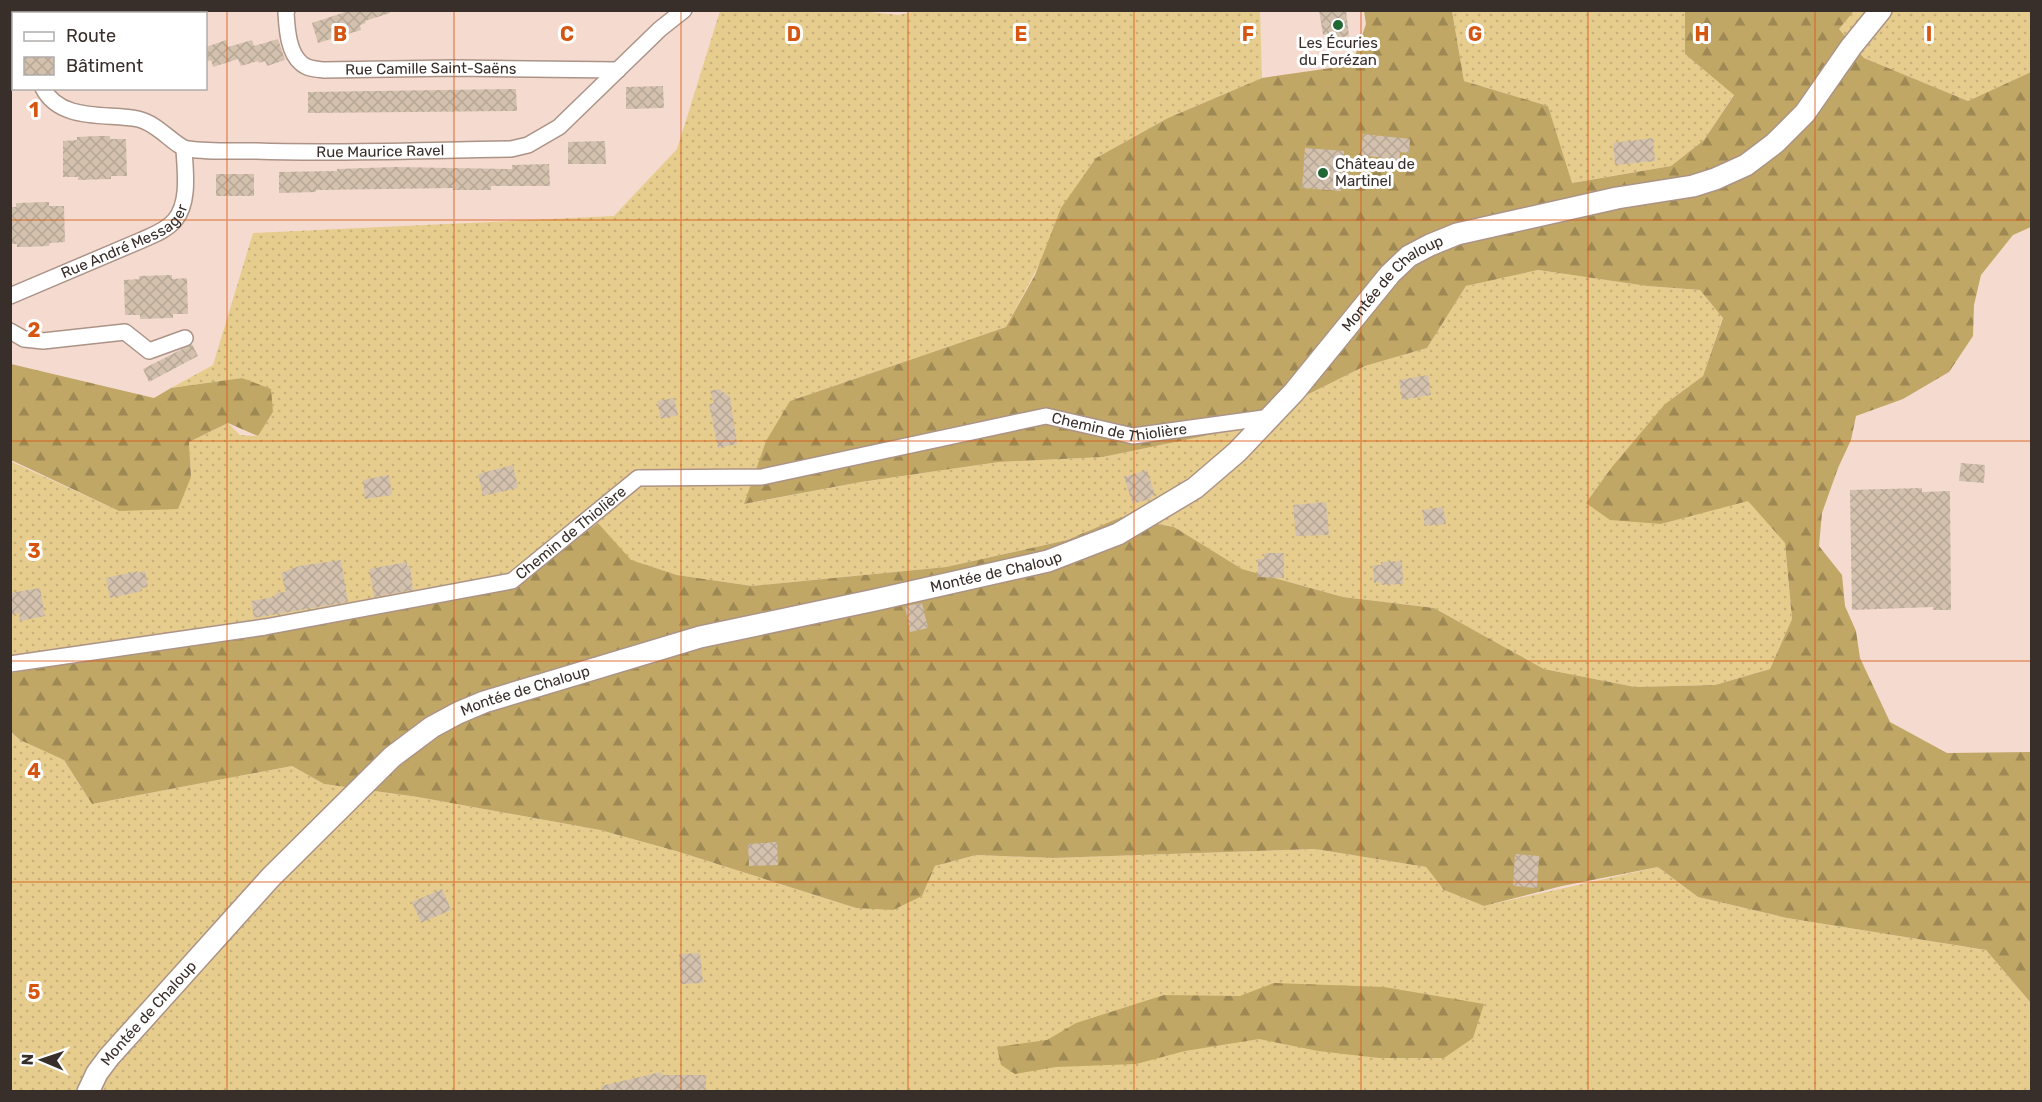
<svg xmlns="http://www.w3.org/2000/svg" width="2042" height="1102" font-family="Rubik,sans-serif">
  <defs>
    <pattern id="grass-dots" width="8" height="8" patternUnits="userSpaceOnUse" patternTransform="scale(1.5)"><rect width="8" height="8" fill="#e7cd8d"/><path d="M2 2h.1M6 6h.1" fill="none" stroke="#c7b07a" stroke-width="1.8" stroke-linecap="round"/></pattern>
    <pattern id="forest-firs" width="22" height="20" patternUnits="userSpaceOnUse" patternTransform="scale(1.5)"><rect width="22" height="20" fill="#c1a765"/><path d="M5 1l3.5 6h-7zM16 11l3.5 6h-7z" fill="#9e8853"/></pattern>
    <pattern id="building-cross-hatch" width="8" height="8" patternUnits="userSpaceOnUse" patternTransform="scale(1.5)"><rect width="8" height="8" fill="#d3c1ae"/><path d="M0 0l8 8M0 8l8-8" fill="none" stroke="#b6a696"/></pattern>
  </defs>
  <rect width="100%" height="100%" fill="#f5dbcf"/>
  <path fill="url(#grass-dots)" d="M851,10l48,5 21,-5 340,1 2,67 -94,40 -72,40 -90,169 -216,74 -45,103 116,-22 138,-20 104,-5 135,-28 127,-63 62,-18 39,-62 72,-16 109,16 53,4 23,27 -20,59 -38,28 -4,120 87,-24 37,43 7,76 -22,50 -55,16 -80,2 -91,-18 -110,-61 -91,-11 -101,-28 -68,-42 -53,-10 -54,23 -121,27 -194,19 -75,-11 -47,-15 -32,-37 -86,65 -501,85 -1,-212 109,50 72,-34 -2,-35 39,-19 12,12 18,1 15,-24 -30,-34 -72,10 42,-23 40,-132 361,-17 63,-67 43,-138z
    M1452,11h233v43l49,40 -30,46 -33,26 -100,17 -23,-77 -84,-25z
    M1854,11h177v61l-63,29 -104,-43 -25,-29z
    M10,732l10,8 44,20 28,44 200,-38 32,18 94,13 182,33 76,21 180,57 66,-12 13,-30 41,-11 77,3 262,-9 111,18 18,23 40,16 174,-39 40,30 89,21 199,32 45,53v88h-2020z"/>
  <path fill="url(#forest-firs)" d="M1364,11h88l12,70 84,25 24,77 99,-17 33,-26 30,-45 -49,-41v-43h169l-15,18 25,29 104,43 63,-29v155l-18,8 -32,40 -7,30 -1,31 -24,36 -46,27 -47,17 -5,24 -13,28 -16,45 -3,33 23,29 3,31 11,25 4,27 30,64 57,31 84,-1v251l-45,-53 -199,-32 -89,-21 -40,-30 -96,19 -78,20 -40,-16 -18,-23 -111,-18 -262,9 -77,-3 -41,11 -13,30 -29,14 -37,-2 -180,-57 -76,-21 -182,-33 -94,-13 -32,-18 -200,38 -28,-44 -44,-20 -9,-8v-59l501,-85 86,-65 33,37 46,15 75,11 194,-19 121,-27 54,-23 53,10 68,42 101,28 91,11 110,61 91,18 80,-2 55,-16 22,-50 -7,-76 -37,-42 -87,23 -51,-4 -24,-17 26,-36 53,-63 38,-28 20,-58 -23,-28 -53,-4 -109,-16 -72,16 -39,62 -62,18 -127,63 -135,28 -104,5 -138,20 -117,22 22,-63 24,-40 216,-74 29,-52 26,-67 35,-50 72,-40 94,-40 90,-13 14,-41z
    M11,364l143,34 17,-10 71,-10 29,11 2,23 -15,24 -30,-13 -39,19 2,35 -13,32 -59,2 -108,-51z
    M1274,983l110,4 100,17 -11,34 -29,20h-65l-61,-7 -59,-12 -74,12 -49,13 -80,3 -41,7 -14,-9 -4,-18 50,-7 29,-17 88,-28 76,1z"/>
  <path fill="url(#building-cross-hatch)" d="M351,10h39v3l-25,8 1,2 -6,2 1,5 -43,13 -6,-20z
    M1319,10h27l3,26 -20,3 -1,-4h-5z
    M278,39l7,21 -18,6 -2,-5 -6,2 -1,-2 -17,5 -3,-7 -25,8 -2,-7 -5,2v-15l20,-7 2,7 24,-7 2,6z
    M663,86l1,22 -38,1v-22z
    M516,89l1,22 -209,2v-21z
    M1363,134l47,5 -1,14 -9,-1 -1,8 -38,-5z
    M98,136h12v3h16l1,37h-16v3l-33,1v-3h-15v-36l14,-1v-3z
    M1653,138l2,23 -40,4 -2,-22z
    M605,141l1,23h-38v-22z
    M1305,148l39,3 -3,40 -39,-3z
    M549,164l1,22h-59v4h-38v-2l-137,2v2l-37,1v-21l58,-1v-2l58,-2 117,2v-4z
    M216,174h38v22h-38z
    M49,202v4h15l1,36 -15,1 -1,3 -24,1h-8v-3h-7v-37h6v-4z
    M172,275v4l15,-1 1,36h-15v4l-33,1v-4h-15l-1,-35 15,-1v-3z
    M192,344l6,12 -49,26 -6,-13z
    M1428,375l3,20 -29,5 -3,-20z
    M719,389l11,8 7,47 -19,4 -9,-44 5,-1 -4,-12z
    M674,398l4,17 -17,4 -4,-18z
    M1961,463l24,2 -1,18 -25,-2z
    M513,465l5,23 -35,8 -5,-22z
    M1147,470l8,25 -4,1 1,2 -19,6 -9,-27z
    M389,475l3,20 -27,4 -2,-19z
    M1922,488v4l28,-1 1,119h-18v-3l-81,3 -2,-120z
    M1326,502l3,33 -33,1 -3,-31z
    M1443,507l3,17 -21,2 -3,-16z
    M1265,553h19v25l-26,-1v-18h6z
    M341,560l7,42 -94,16 -3,-17 23,-4 2,-4 10,-1 -5,-19 18,-7z
    M1402,561l1,23 -22,1v-3l-7,1 -1,-18h8v-3z
    M407,562v4h3l3,24 -39,7 -5,-28z
    M138,571v2l7,-2 3,16 -6,1v3l-32,7 -4,-20z
    M40,588l5,28 -25,5 -1,-8 -9,2v-22z
    M922,603l6,25 -18,4 -5,-26z
    M777,842l1,23 -29,1 -1,-22z
    M1515,854l24,2 -2,32 -24,-2z
    M442,889l9,21 -30,13 -9,-21z
    M700,953l3,30 -22,1 -2,-30z
    M661,1072l1,3h44v17h-104l-1,-6z"/>
  <g fill="none" stroke-linecap="round" stroke-linejoin="round">
    <g stroke="#ab9387" stroke-width="18">
      <g id="minor">
        <path d="M51,10v4"/>
        <path id="s1" d="M287,10l-1,3c1,15 2,39 15,50 6,6 15,6 23,7l131,-2 163,2"/>
        <path id="s2" d="M43,88c17,34 64,25 95,31 20,4 38,29 50,30 22,3 46,2 68,2 85,3 170,-1 255,-2l17,-4 31,-18 101,-98 24,-19"/>
        <path id="s3" d="M10,296l132,-56c11,-5 25,-10 33,-20 15,-18 10,-50 9,-71"/>
        <path d="M10,331l14,8 19,2 82,-9 24,19 36,-13"/>
        <path id="s4" d="M10,664l255,-37 247,-46 126,-103 124,-1 284,-61 87,20 138,-19"/>
      </g>
    </g>
    <g stroke="#ab9387" stroke-width="24">
      <g id="secondary">
        <path id="s5" d="M88,1092l9,-19 12,-16 162,-180 121,-120 40,-30 26,-14 26,-11 216,-65 175,-37 173,-39 70,-27 77,-46 42,-36 57,-60 96,-118 19,-18 21,-11 27,-11 160,-36 76,-12 22,-7 31,-14 29,-22 30,-30 46,-66 30,-37"/>
      </g>
    </g>
    <use href="#minor" stroke="#fff" stroke-width="15"/>
    <use href="#secondary" stroke="#fff" stroke-width="21"/>
  </g>
  <path fill="none" stroke="#d6550f" stroke-width="1.5" stroke-opacity="0.55" d="M227,10v1082M454,10v1082M681,10v1082M908,10v1082M1134,10v1082M1361,10v1082M1588,10v1082M1815,10v1082M10,220h2022M10,441h2022M10,661h2022M10,882h2022"/>
  <g fill="#206733" stroke="#fff" stroke-width="2">
    <circle cx="1338" cy="25" r="6"/>
    <circle cx="1323" cy="173" r="6"/>
  </g>
  <g text-anchor="middle" stroke-width="6" stroke-linejoin="round" paint-order="stroke">
    <g font-size="15" fill="#392f2a" stroke="#fff">
      <text x="1338" y="48">Les Écuries<tspan x="1338" dy="17">du Forézan</tspan></text>
      <text x="1335" y="169" text-anchor="start">Château de<tspan x="1335" dy="17">Martinel</tspan></text>
    </g>
    <g font-size="15" fill="#392f2a" stroke="#fff">
      <text dy="5" stroke="none"><textPath href="#s1" startOffset="188">Rue Camille Saint-Saëns</textPath></text>
      <text dy="5" stroke="none"><textPath href="#s2" startOffset="356">Rue Maurice Ravel</textPath></text>
      <text dy="5" stroke="none"><textPath href="#s3" startOffset="128">Rue André Messager</textPath></text>
      <text dy="5" stroke="none"><textPath href="#s5" startOffset="1594">Montée de Chaloup</textPath></text>
      <text dy="5" stroke="none"><textPath href="#s4" startOffset="1161">Chemin de Thiolière</textPath></text>
      <text dy="5" stroke="none"><textPath href="#s4" startOffset="585">Chemin de Thiolière</textPath></text>
      <text dy="5" stroke="none"><textPath href="#s5" startOffset="1090">Montée de Chaloup</textPath></text>
      <text dy="5" stroke="none"><textPath href="#s5" startOffset="604">Montée de Chaloup</textPath></text>
      <text dy="5" stroke="none"><textPath href="#s5" startOffset="100">Montée de Chaloup</textPath></text>
    </g>
  </g>
  <g font-size="20" text-anchor="middle" font-weight="bold" fill="#d6550f" stroke="#fff" stroke-width="6" stroke-linejoin="round" paint-order="stroke">
    <text x="340" y="41">B</text>
    <text x="567" y="41">C</text>
    <text x="794" y="41">D</text>
    <text x="1021" y="41">E</text>
    <text x="1248" y="41">F</text>
    <text x="1475" y="41">G</text>
    <text x="1702" y="41">H</text>
    <text x="1929" y="41">I</text>
    <text x="34" y="117">1</text>
    <text x="34" y="337">2</text>
    <text x="34" y="558">3</text>
    <text x="34" y="778">4</text>
    <text x="34" y="999">5</text>
  </g>
  <rect width="2042" height="1102" fill="none" stroke="#392f2a" stroke-width="24"/>
  <rect x="12" y="12" width="195" height="78" fill="#ffffff" stroke="#b0acaa" stroke-width="1.5"/>
  <rect x="24" y="32" width="30" height="9" fill="#ffffff" stroke="#b0acaa" stroke-width="1.5"/>
  <text x="66" y="42" font-size="18" fill="#392f2a">Route</text>
  <rect x="24" y="57" width="30" height="18" fill="url(#building-cross-hatch)" stroke="#b0acaa" stroke-width="1.5"/>
  <text x="66" y="72" font-size="18" fill="#392f2a">Bâtiment</text>
  <g transform="translate(42 1060) rotate(272)" stroke="#ffffff" stroke-width="4.5" paint-order="stroke">
  <path d="M0-4.5L10 22L0 15L-10 22Z" fill="#392f2a"/>
  <text y="-9" font-size="16" font-weight="bold" text-anchor="middle" fill="#392f2a">N</text>
  </g>
</svg>
